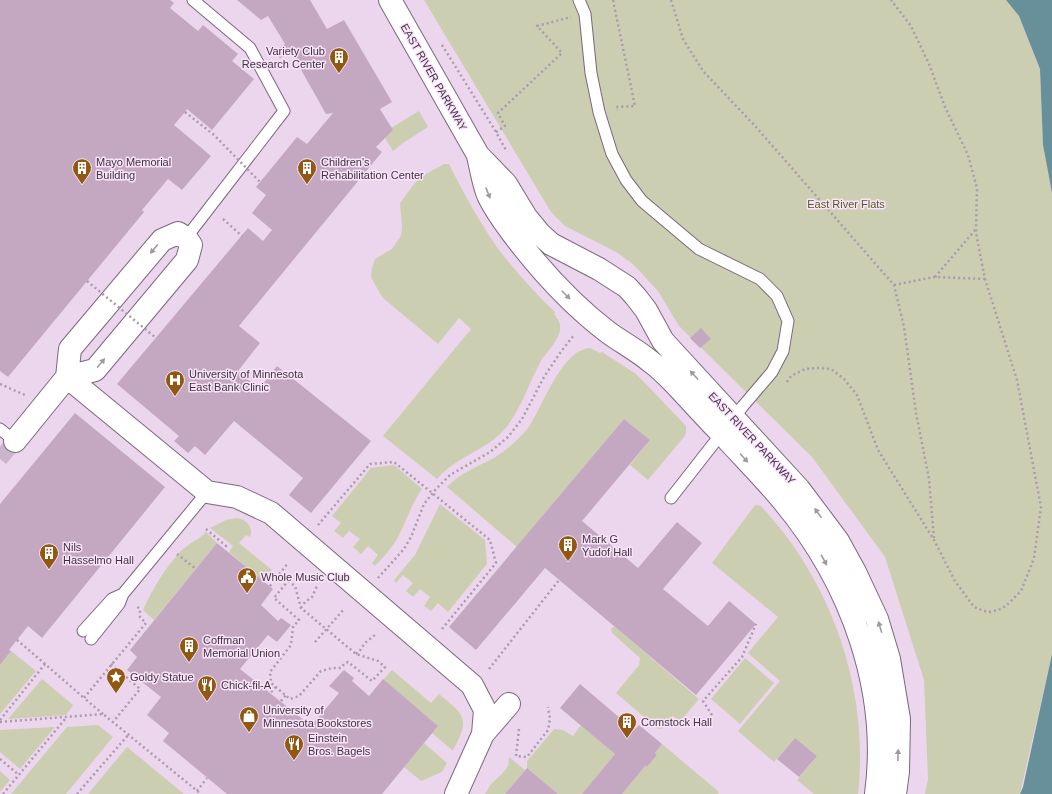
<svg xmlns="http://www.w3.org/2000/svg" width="1052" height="794" font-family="Arial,sans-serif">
  <rect width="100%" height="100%" fill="#ecd6ee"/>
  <path fill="#ccceb1" d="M424,0h582l13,16 21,53 3,76 9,48v461l-32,140h-95l3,-15 -4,-99 -39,-123 -73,-100 -133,-131 -21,-35 -25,-27 -17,-12 -51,-26 -14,-14z
    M419,111l9,16 -25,16 -10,8 -8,-13 6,-10z
    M444,164h5c15,30 31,59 50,86 17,22 36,43 56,62l-1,2c4,5 7,9 6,16 -1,10 -14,23 -19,31 -14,25 -21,54 -42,74 -19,17 -45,24 -62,44l-54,-43 88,-107 -12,-11 -21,26 -55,-46 -9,-15 -3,-6 1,-9 3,-9 17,-10 9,-13 1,-9 -2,-24 15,-20 11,-9z
    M590,348l10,5 2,-1 34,22 11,11 39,41v7l-2,4 -36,43 -18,-15 20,-25 -26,-21 -107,128 -70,-60c13,-14 30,-20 47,-29 12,-7 25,-19 34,-30 15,-21 33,-78 62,-80z
    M394,465l28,24c-11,15 -16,34 -25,50 -6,10 -14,19 -22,27l-3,-3 6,-8 -10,-9 -7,8 -8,-7 7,-8 -11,-8 -6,7 -9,-7 7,-8 -9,-7 39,-48z
    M440,504l45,36 2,24 -39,48 -10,-9 -7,8 -7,-5 6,-9 -10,-8 -7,8 -7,-6 7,-8 -10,-8 -7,8 -2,-3 21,-25z
    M755,505l6,1c16,18 32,37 44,58 42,68 62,151 53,230h-44l-17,-14 20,-24 -22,-18 -21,24 -36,-31 42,-50 -32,-28 30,-36 -66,-54z
    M237,518c10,2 17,9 13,19l-4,-2 -7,8 33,27 -9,11 -34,-29 4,-6 -23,-18 16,-8z
    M206,532l11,11 -63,77 -11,-10c10,-22 22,-42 38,-59 8,-8 18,-11 25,-19z
    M614,626l85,73 -19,23 -7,-6 -8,11 -4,2 -4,-1 -41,-35 23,-28 1,-7 -28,-25 -1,-4z
    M11,651l25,20 -36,43v-49z
    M745,658l29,25 -34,41 -29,-25z
    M392,670l39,33 8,-9c25,21 32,24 14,56h-1l-20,-17 6,-7 -55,-46z
    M42,679l31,26 -7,10 -58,4z
    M98,725l15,12 -47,57h-55l56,-67z
    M581,725l34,29 -33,40h-24l-31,-26v-7l27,-32 9,1 10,6z
    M55,727l-35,42 -20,-17v-22z
    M424,743l23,20 -5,9 -21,9 -17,-14z
    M662,744l57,48 -1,2h-96l24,-29 2,1 9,-11 -2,-2z
    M127,747l57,47h-96z
    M509,757l16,13 -20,24h-20l6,-10 11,-10 6,-8z
    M0,771l10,9 -10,12z"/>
  <path fill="#68909a" d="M1006,0h46v193l-9,-48 -3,-76 -21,-53z
    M1052,654v140h-32l3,-7z"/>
  <path fill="#c4a8c1" d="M0,0h170l4,3 -4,5 28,23 5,-6 35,29 -6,7 22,18 -42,51 -25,-21 -2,3 -11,13 37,31 -29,34 -14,-11 -26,31 2,2 -136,165 -8,-6z
    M237,0h73l17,29 17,-9 48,82 -12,7 13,21 -17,17 6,5 -143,174 21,17 -22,28 21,18 18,-23 94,75 -60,72 -22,-18 14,-17 -69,-57 -29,34 -10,-9 -7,7 -14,-12 5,-5 -62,-52 131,-156 15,13 9,-11 -20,-17 14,-18 -10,-8 41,-50 10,7 26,-31 -7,1 -35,-62 -11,6 -7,-6 12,-8 -17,-28 -7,4z
    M701,328l10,11 -11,9 -10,-10z
    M75,413l90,74 -123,151 -14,-12 -19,24 2,1 -11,14v-161z
    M624,419l26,21 -68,81 56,47 39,-46 25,21 -39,46 45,37 21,-25 27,23 -60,71 -151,-127 -69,82 -27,-23z
    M217,543l56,46 -12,16 17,16 3,-3 10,7 -14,17 -9,-7 -28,34 71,57 28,-33 -10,-7 15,-16 10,8 -2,3 17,15 14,-17 55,47 -56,68h-155l-64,-53 6,-8 -22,-18 14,-18 -34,-27 10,-13 -7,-7z
    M580,684l54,46 5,-5 23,19 -7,9 2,2 -10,12 -1,-2 -24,29h-40l33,-40 -55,-46z
    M795,738l22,18 -18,21 -22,-18z
    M527,768l31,26h-53z"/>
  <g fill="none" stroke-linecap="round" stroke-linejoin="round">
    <path stroke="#c9b6cb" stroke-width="16" stroke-dasharray="16 8" stroke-linecap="butt" d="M0,459l15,-18"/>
    <g stroke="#7b677c" stroke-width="13">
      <path id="service" d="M579,0l6,14 6,59 8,39 13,42 14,26 16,21 57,48 61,30 17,17 11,25 -5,30 -11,21 -29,34 -72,92
        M186,238l98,-127 -34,-63 -57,-48
        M0,429l15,12
        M83,631l29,-32 11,-5
        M91,639l28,-35 4,-10 84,-102"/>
    </g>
    <g stroke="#7b677c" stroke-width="24">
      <path id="minor" d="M67,377l140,115 30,5 34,16 201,172 13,25 -2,24 -27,60
        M15,441l52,-64 3,-28 92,-109 16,-7 8,5 5,7 -4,15 -92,110 -28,7
        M483,734l26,-30"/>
    </g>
    <g stroke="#7b677c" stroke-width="24">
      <path id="tertiary" d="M390,0l88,155 28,29 20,33 14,17 11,10 48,25 28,18 9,10 10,13 17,31 136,148 39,52 17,31 22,47 12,40 10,60 -1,53 -3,22
        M478,156c3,12 5,27 10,39 6,13 16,27 25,39 28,37 59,71 96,99 14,10 29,18 42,29 10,7 18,16 26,24 16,17 32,35 49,52 19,21 40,42 58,64 67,81 106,187 92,292"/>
    </g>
    <path stroke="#ab9aad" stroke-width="2.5" stroke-dasharray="2 3" stroke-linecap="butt" d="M613,0l22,106 -19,1 1,3
      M671,0l12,39 20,32 53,56 138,158 10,42 12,86 13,66 5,60
      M442,45l54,87 11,20
      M496,132l9,-6 -7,-13 64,-60 -25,-27 34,-9
      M223,219l19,17
      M935,277l41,-48
      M894,285l40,-8 51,2
      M787,382l4,-6 14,-7 13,-1 13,1 13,10 13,16 21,55 56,90 21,41 19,26 10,4 6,1 11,-3 7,-5 13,-13 13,-33 7,-51 -24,-127 -32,-101 -8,-41 -1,-9 1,-41 -9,-33 -23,-48 -16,-43 -18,-38 -20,-26
      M0,384l25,11
      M318,525l52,-61 24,-2 96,78 6,23 -54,66
      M206,529l20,17 -2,2
      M177,554l19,15
      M378,578l26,-29 7,-12 13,-33 12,-15 14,-14 40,-23 18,-15 14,-18 22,-42 16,-24 14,-18
      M288,581l7,5 6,22 55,46 22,7 7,6 -13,14 -24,-19 -3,1 -4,5h-9l-11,3 -22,25 -9,3 -19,-16 -1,-11 21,-27 2,-18 6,-7 -25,-22z
      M270,586l18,-23
      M301,608l4,-6 7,-5 5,-11
      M17,640l28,24
      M315,642l29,-33
      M356,654l3,-2 6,-9 10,-8
      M111,664l29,25 -27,33
      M489,669l70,-89
      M271,692l5,-5
      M281,701l5,-6
      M103,714l-19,-16 62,-75 -6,-6v-8l-5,-4
      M712,715l-9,-14 39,-44 14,-33
      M0,720l45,-56 39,34
      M0,722l103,-8 98,80
      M519,729l-3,27 11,1 21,-27 2,-11 -2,-12
      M0,759l19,16
      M197,791l10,-13
      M3,794l63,-76
      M77,794l52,-60"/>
    <use href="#service" stroke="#fff" stroke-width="11"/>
    <use href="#minor" stroke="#fff" stroke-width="22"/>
    <use href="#tertiary" stroke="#fff" stroke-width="22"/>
    <path stroke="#ab9aad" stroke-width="2.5" stroke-dasharray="2 3" stroke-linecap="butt" d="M185,112l29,23 46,47
      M87,281l69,57"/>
  </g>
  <defs><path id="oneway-solid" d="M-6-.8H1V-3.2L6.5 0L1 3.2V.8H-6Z"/></defs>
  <g fill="#9e9a9e">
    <use href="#oneway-solid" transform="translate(488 193) rotate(69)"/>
    <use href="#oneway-solid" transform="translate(154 249) rotate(130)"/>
    <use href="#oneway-solid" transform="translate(566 295) rotate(45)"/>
    <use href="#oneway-solid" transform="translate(101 363) rotate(-50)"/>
    <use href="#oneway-solid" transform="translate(694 375) rotate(-132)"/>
    <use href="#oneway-solid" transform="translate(744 458) rotate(48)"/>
    <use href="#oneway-solid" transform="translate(818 513) rotate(-126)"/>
    <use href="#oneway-solid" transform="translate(824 560) rotate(61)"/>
    <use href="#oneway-solid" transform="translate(880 627) rotate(-107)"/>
    <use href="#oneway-solid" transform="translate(898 755) rotate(-88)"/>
  </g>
  <defs>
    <g id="building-pin" transform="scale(1)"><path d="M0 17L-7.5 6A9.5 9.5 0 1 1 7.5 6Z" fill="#905810" stroke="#fae3fb"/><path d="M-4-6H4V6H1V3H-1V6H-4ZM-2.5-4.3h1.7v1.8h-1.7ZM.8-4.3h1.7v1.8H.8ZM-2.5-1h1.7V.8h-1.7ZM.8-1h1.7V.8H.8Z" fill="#fff"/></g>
    <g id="hospital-pin" transform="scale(1)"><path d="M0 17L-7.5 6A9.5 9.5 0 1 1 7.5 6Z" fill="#905810" stroke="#fae3fb"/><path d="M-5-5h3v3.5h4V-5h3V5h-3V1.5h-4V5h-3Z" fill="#fff"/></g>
    <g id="civic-pin" transform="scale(1)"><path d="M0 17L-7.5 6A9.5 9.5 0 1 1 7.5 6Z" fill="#905810" stroke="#fae3fb"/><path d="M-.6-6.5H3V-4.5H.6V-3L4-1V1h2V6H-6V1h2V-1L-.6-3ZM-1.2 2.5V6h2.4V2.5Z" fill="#fff"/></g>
    <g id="sight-pin" transform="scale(1)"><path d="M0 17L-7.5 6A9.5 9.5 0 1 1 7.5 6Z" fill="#905810" stroke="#fae3fb"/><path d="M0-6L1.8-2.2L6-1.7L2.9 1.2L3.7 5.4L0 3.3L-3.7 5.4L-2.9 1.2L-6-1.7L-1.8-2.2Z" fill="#fff"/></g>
    <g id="restaurant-pin" transform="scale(1)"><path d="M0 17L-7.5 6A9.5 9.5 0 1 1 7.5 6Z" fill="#905810" stroke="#fae3fb"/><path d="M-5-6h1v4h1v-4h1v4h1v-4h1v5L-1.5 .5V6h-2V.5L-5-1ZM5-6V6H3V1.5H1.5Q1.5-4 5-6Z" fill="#fff"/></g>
    <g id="shop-pin" transform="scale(1)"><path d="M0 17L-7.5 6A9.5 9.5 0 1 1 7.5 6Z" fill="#905810" stroke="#fae3fb"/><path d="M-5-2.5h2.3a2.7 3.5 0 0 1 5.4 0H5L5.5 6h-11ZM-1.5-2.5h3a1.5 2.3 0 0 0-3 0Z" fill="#fff"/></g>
  </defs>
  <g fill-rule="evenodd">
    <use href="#building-pin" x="339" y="57"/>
    <use href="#building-pin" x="82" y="168"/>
    <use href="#building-pin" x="307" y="168"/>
    <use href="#hospital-pin" x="175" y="380"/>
    <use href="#building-pin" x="568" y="545"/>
    <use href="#building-pin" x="49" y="553"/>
    <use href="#civic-pin" x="247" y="577"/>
    <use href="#building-pin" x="189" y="646"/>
    <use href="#sight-pin" x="116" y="677"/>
    <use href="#restaurant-pin" x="207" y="685"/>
    <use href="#shop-pin" x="249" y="716"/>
    <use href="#building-pin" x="627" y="722"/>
    <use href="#restaurant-pin" x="294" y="744"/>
  </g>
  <g text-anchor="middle" stroke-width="3" stroke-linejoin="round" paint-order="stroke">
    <g font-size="11" fill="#3c343d" stroke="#fae3fb" text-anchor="start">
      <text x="325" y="55" text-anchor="end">Variety Club<tspan x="325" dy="13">Research Center</tspan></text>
      <text x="96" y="166">Mayo Memorial<tspan x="96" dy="13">Building</tspan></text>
      <text x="321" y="166">Children's<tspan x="321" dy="13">Rehabilitation Center</tspan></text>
      <text x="189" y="378">University of Minnesota<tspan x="189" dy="13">East Bank Clinic</tspan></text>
      <text x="582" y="543">Mark G<tspan x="582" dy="13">Yudof Hall</tspan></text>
      <text x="63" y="551">Nils<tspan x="63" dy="13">Hasselmo Hall</tspan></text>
      <text x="261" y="581">Whole Music Club</text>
      <text x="203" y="644">Coffman<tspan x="203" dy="13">Memorial Union</tspan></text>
      <text x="130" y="681">Goldy Statue</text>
      <text x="221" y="689">Chick-fil-A</text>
      <text x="263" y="714">University of<tspan x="263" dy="13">Minnesota Bookstores</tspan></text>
      <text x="641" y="726">Comstock Hall</text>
      <text x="308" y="742">Einstein<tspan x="308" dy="13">Bros. Bagels</tspan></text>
    </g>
    <g font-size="11" fill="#3c343d" stroke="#fae3fb">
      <text transform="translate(434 77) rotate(60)" y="4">EAST RIVER PARKWAY</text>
      <text transform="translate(752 438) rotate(47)" y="4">EAST RIVER PARKWAY</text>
    </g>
    <g font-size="11" fill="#575922" stroke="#fae3fb">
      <text x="846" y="208">East River Flats</text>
    </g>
  </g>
</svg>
